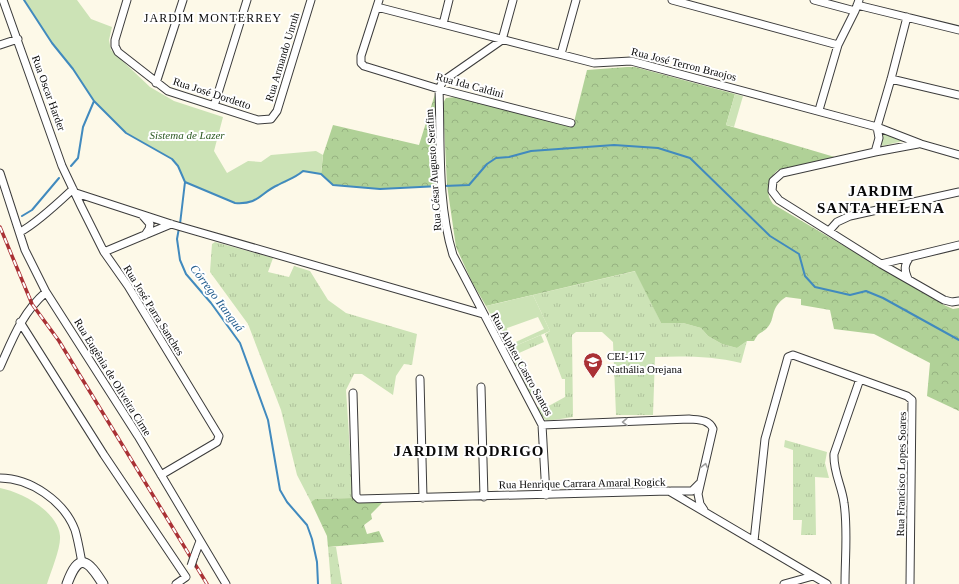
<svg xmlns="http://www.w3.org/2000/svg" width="959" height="584" font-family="Georgia,serif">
  <defs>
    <pattern id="grass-tufts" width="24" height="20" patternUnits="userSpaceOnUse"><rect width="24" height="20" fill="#cce3b6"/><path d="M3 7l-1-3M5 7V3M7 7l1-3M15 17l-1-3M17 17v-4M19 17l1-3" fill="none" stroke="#aec19b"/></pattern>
    <pattern id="forest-crowns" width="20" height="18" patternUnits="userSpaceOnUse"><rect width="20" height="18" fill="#b0d197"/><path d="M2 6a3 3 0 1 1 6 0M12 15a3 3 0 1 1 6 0" fill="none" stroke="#96b281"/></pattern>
  </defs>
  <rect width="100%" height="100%" fill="#fdf9e8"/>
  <path fill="url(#grass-tufts)" d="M215,242l58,16 -5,14 21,5 5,-11 16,5 18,29 18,13 71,21 -5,31 -8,-1 -8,12 -3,19 -31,-21h-8l-8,16 7,108 -38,1 -4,3 -14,-27 -16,-65 -33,-86 -38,-52 2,-28z
    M636,271l25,52h22l18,5 7,8 14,8 15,4 10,-7 -6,22c-29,-7 -56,-7 -86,-6l-2,58h-37l-3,-73 -11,-10h-26l-4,3 1,82 -26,4 -5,-4 -5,-10 8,1 20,-11v-18h-3l-17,-45 5,-3 -17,-36z
    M541,335l3,7 -25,11 17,37 -6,3 -22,-44z
    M785,440l42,12 -2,11 4,15 -14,-1 1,58h-15l1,-15h-9v-70l-9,-3z
    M328,547h8l6,37h-11z"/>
  <path fill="url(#forest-crowns)" d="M627,67h8l100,27 -9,31 112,33 -60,12c-10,8 -14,23 -5,34l171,101 9,4 6,-1v103l-32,-15 3,-33 -56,-29 -40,-5 -4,-19 -29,-5v-6l-15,-2c-17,11 -10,22 -19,31 -7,7 -8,3 -13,13h-7l-10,7 -15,-4 -14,-8 -7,-8 -18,-5h-22l-26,-52 -149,35 -14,-24 -16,-35 -9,-62 -4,-82 3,-5 10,-1 117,29 14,-56z
    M435,94l3,92 -58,3 -47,-4 -12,-11 2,-19 10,-30 86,20z
    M353,498l7,4h23l-12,12 1,5 -8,6 3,9 12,-3 5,11 -56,5 -1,-11 -16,-34 4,-3z"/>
  <path fill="#cce3b6" d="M24,0h53l14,19 21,8 -3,13 2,10 39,37 24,14 49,16 -9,34 13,22 21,-12 13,1 10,-7 45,-4 7,4 -2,19 -18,-3 -18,12 -8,2 -17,13 -18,6 -8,-1 -49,-21 -7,-16 -6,-7 -46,-26 -32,-32 -21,-32 -21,-26z
    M735,94l8,2 -9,31 -8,-2z
    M882,133l21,7v1l-21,5z
    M533,295l17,36 -42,18 -1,-3 37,-17 -6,-12 -31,11 1,8 -4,3 -18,-33z
    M0,488c21,4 58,23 60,48 1,12 -9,35 -13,48h-47z"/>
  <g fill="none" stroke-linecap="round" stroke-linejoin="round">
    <path stroke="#418abe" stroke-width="2" d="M24,0l28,43 21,26 21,32 32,32 46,26 6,7 7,16 -5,42
      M71,166l7,-8 5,-31 11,-26
      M185,182l50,21c24,2 26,-11 43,-18 9,-5 17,-7 25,-14l18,3 12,11 47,4 60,-3
      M444,186l25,-1 18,-21 9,-6 13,-1 22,-6 83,-6 44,3 32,10 80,78 29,18 6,22 10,11 35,8 16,-4 17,7 76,42
      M22,216l10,-6 27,-32
      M179,228l-2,11 3,21 6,14 25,29 29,40 28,77 12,70 7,12 20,23 5,14 5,23 1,22"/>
    <g stroke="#3c3c3c" stroke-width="9">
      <path id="minor" d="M3,0l59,166 19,40 23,46 24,34 91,150 -2,6 -56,33
        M127,0l-12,40v6l3,6 50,39 90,29 13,-1 6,-8 34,-111
        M379,0l-18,56v7l3,3 75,23 132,34
        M513,0l-11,40 -59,41 -4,8c2,54 -2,114 14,166l89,170 4,70
        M672,0l166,45
        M814,0l41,11
        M857,5l102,25
        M377,7l217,56 37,-2 246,66 44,17 38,11
        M443,24l6,-24
        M0,45l18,-6
        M561,54l15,-54
        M891,79l68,16
        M156,83l27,-83
        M214,106l33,-106
        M819,110l19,-65 17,-34 4,-11
        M877,127l14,-48 16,-62
        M918,144l-43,8 -93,21 -9,8 -1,10 7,9 102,64 63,36 8,2 7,-1
        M875,152l4,-14 -2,-11
        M0,173l25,77 21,42 92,144 88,148
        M76,193l95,31 312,90
        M143,216l7,8 -1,5 -4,6
        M829,231l8,-9 13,-6 109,-24
        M20,232c17,-9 38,-29 53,-43
        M104,252l67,-28
        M881,264l78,-19
        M908,279c-4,-9 -4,-14 2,-22
        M20,322l84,133 82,122 -10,7
        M0,367c13,-29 22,-54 46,-75
        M420,379l3,119
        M481,387l3,110
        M353,393l3,103 3,3 310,-8 158,93
        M542,425l147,-6c9,1 20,0 24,10l-15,65 2,10 4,6
        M0,478c30,0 64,23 75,52 3,10 5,22 7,33
        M671,491h21l7,-7
        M754,541l11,-102 23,-82 5,-2 114,41 5,4 -2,184
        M194,557l6,-16
        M784,584l29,-8
        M845,584c0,-27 3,-55 -1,-81 -2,-17 -11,-31 -10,-49l26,-75"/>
    </g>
    <g stroke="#3c3c3c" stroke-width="11">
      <path id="tertiary" d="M67,584c12,-33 21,-24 36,0"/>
    </g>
    <use href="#minor" stroke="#fff" stroke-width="7"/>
    <use href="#tertiary" stroke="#fff" stroke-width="9"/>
    <g stroke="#aa3135" stroke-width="3.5">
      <path id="rail" d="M0,227l32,77 27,37 148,243"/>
    </g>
    <use href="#rail" stroke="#fff" stroke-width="2" stroke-dasharray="6" stroke-linecap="butt"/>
    <g stroke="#3c3c3c" stroke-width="9" stroke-linecap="butt">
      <path id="minor-bridge" d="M191,566l3,-9"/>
    </g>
    <use href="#minor-bridge" stroke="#fff" stroke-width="7"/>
  </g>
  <defs><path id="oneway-chevron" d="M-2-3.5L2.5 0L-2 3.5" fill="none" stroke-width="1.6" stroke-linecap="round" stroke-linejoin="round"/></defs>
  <g stroke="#9d9d9d">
    <use href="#oneway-chevron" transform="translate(625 422) rotate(178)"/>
    <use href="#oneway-chevron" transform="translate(705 466) rotate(-76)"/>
  </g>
  <defs>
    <g id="school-pin" transform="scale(1)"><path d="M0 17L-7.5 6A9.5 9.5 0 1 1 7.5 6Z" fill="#aa3135" stroke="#fff"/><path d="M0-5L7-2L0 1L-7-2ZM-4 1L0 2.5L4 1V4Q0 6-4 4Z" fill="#fff"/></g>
  </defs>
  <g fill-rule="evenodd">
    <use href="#school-pin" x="593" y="362"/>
  </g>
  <g text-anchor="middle" stroke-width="4" stroke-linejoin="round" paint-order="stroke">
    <g font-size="11" fill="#090909" stroke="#fff">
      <text transform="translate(282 57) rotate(-73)" y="4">Rua Armando Unruh</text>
      <text transform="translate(684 64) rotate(14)" y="4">Rua José Terron Braojos</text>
      <text transform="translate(470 85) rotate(15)" y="4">Rua Ida Caldini</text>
      <text transform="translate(49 93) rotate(70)" y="4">Rua Oscar Harder</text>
      <text transform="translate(212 93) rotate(18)" y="4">Rua José Dordetto</text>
      <text transform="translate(433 170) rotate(-94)" y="4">Rua César Augusto Serafim</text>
      <text transform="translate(154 310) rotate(58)" y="4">Rua José Parra Sanches</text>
      <text transform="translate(522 364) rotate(61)" y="4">Rua Alpheu Castro Santos</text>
      <text transform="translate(113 377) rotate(58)" y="4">Rua Eugênia de Oliveira Cirne</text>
      <text transform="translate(901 474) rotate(-89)" y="4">Rua Francisco Lopes Soares</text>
      <text transform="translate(582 483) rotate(-1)" y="4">Rua Henrique Carrara Amaral Rogick</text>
    </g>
    <g font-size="11" font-style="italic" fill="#2c5922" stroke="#fff">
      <text x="187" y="139">Sistema de Lazer</text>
    </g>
    <g font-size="11" fill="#090909" stroke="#fff" text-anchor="start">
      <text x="607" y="360">CEI-117<tspan x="607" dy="13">Nathália Orejana</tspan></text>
    </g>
    <g font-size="12" letter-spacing="1" fill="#090909" stroke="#fff">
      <text x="213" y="22">JARDIM MONTERREY</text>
    </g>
    <g font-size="12" font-style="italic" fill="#215c8d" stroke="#fff">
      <text transform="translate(217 298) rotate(53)" y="4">Córrego Itanguá</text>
    </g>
    <g font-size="15" font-weight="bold" letter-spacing="1" fill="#090909" stroke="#fff">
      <text x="881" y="196">JARDIM<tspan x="881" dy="17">SANTA HELENA</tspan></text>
      <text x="469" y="456">JARDIM RODRIGO</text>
    </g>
  </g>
</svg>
